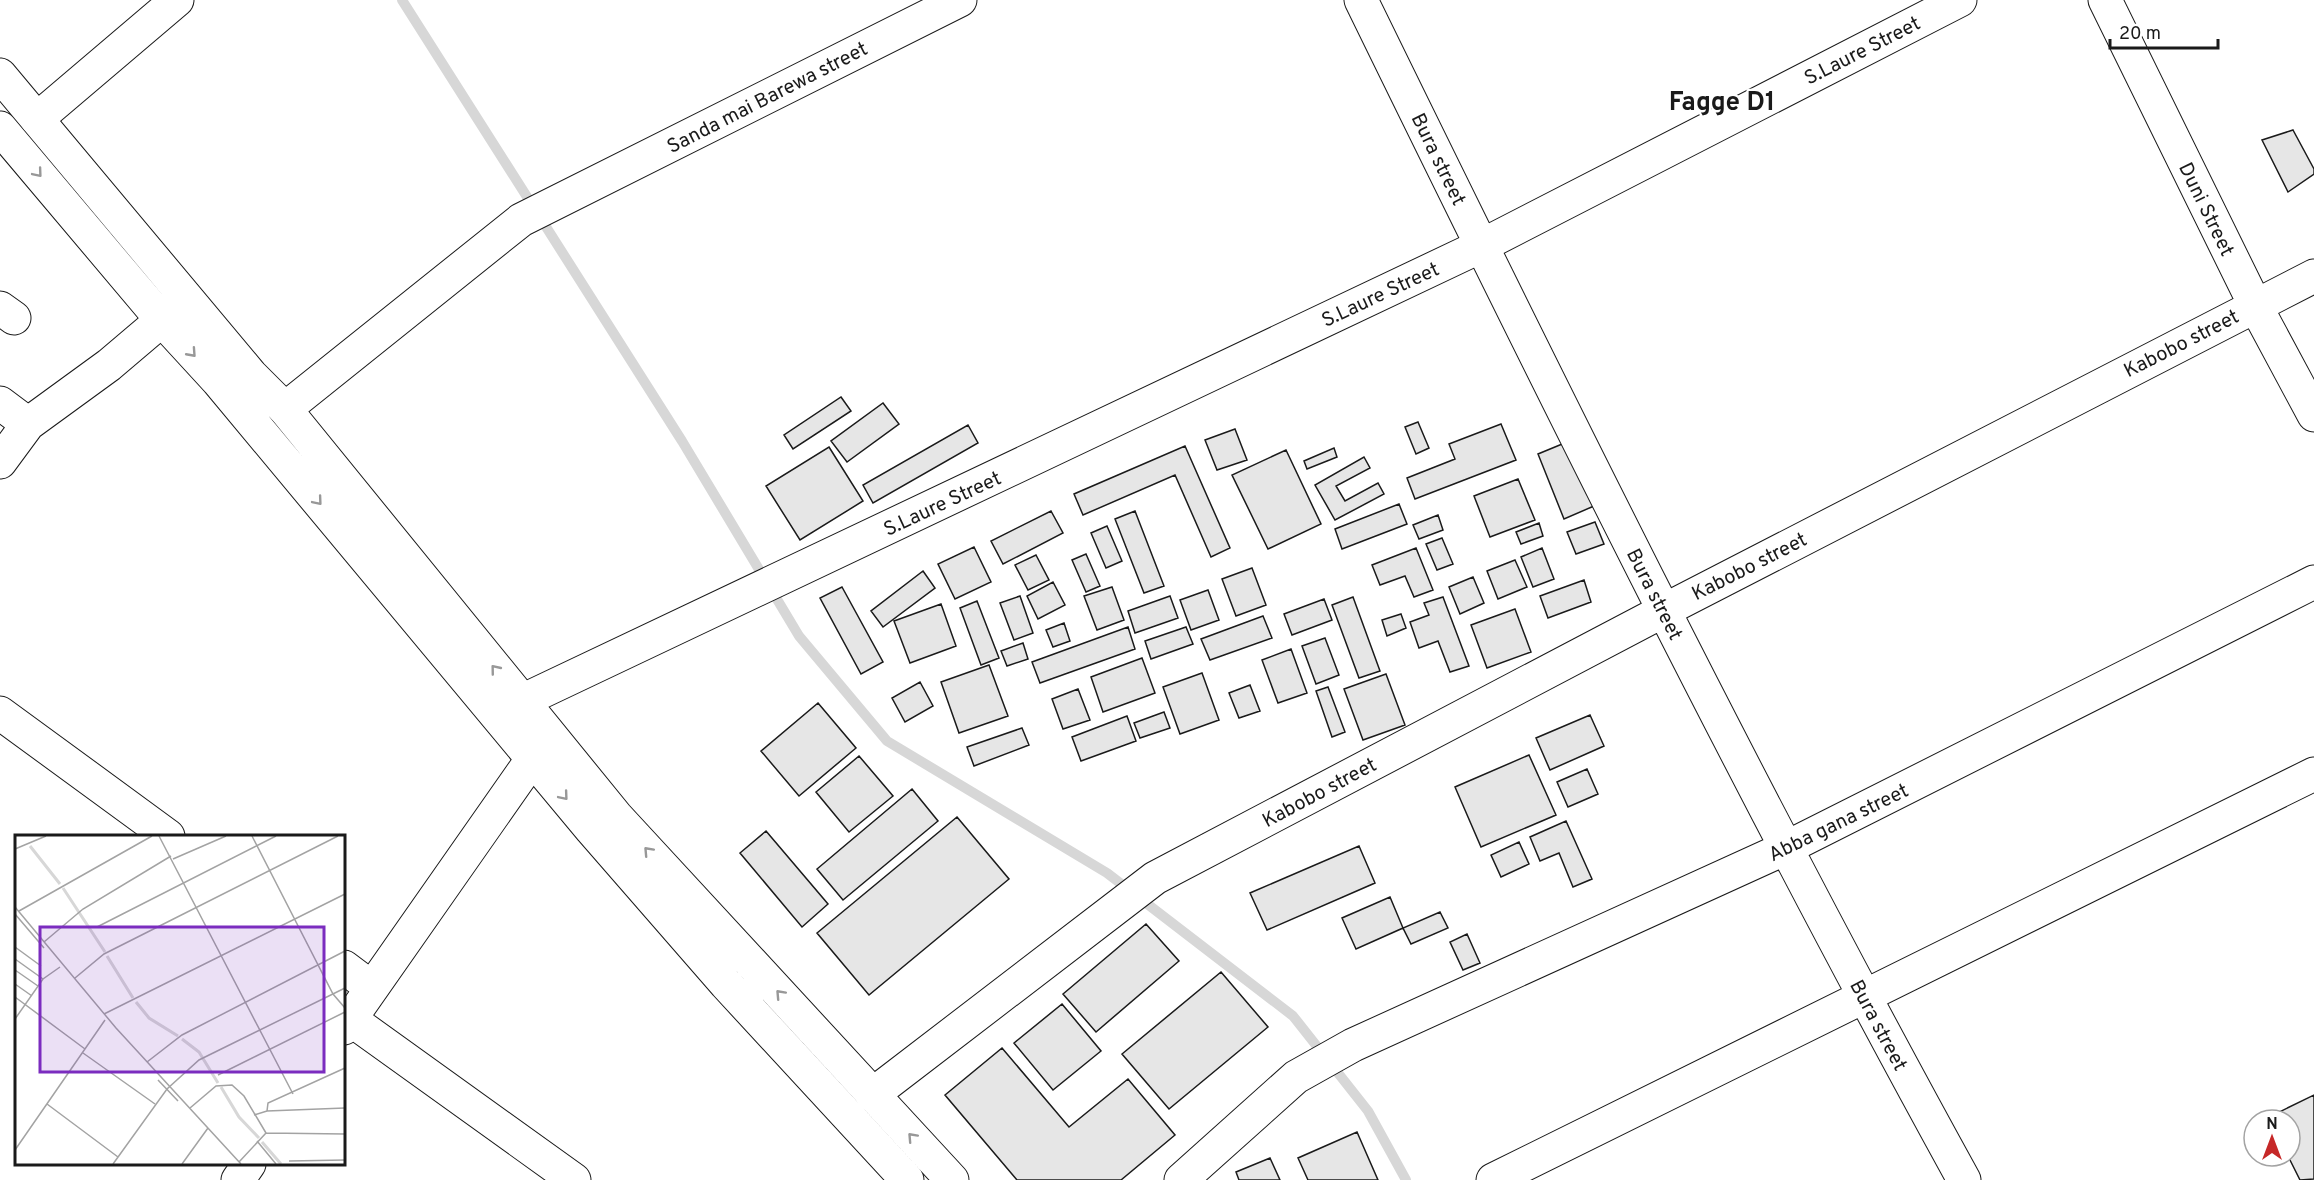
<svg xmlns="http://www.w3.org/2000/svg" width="2314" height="1180" font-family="Overpass,sans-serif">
  <rect width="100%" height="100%" fill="#fff"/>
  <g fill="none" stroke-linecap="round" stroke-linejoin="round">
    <path stroke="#d7d7d7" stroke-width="10" d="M402,0l280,441 117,195 88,105 220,132 186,143 75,95 38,69"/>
  </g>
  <path fill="#e6e6e6" stroke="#1a1a1a" stroke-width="1.5" d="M2293,130l21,39v5l-26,18 -26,-52z
    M841,397l10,14 -58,38 -9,-14z
    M883,403l16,21 -52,38 -16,-21z
    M1418,422l11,26 -13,6 -11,-27z
    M1501,424l15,36 -101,39 -8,-21 48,-19 -6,-15z
    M968,425l10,18 -105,60 -10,-18z
    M1235,429l12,31 -30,10 -12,-30z
    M1567,442l27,64 -30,13 -26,-65z
    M1185,446l45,102 -19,9 -36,-82 -92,40 -9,-21z
    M829,447l34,54 -63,39 -34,-54z
    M1334,448l3,9 -30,12 -3,-8z
    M1286,450l35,74 -53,25 -36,-74z
    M1364,457l6,11 -34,18 9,15 33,-18 6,11 -49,26 -20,-35z
    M1518,479l17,41 -45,17 -16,-41z
    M1399,504l8,20 -65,25 -7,-20z
    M1051,511l12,22 -60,31 -12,-23z
    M1135,511l29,75 -20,7 -29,-74z
    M1438,515l5,15 -24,9 -6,-14z
    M1595,522l9,22 -28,10 -9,-22z
    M1539,523l4,13 -22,8 -5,-12z
    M1107,526l15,35 -16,7 -15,-35z
    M1442,538l11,26 -16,6 -11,-26z
    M974,547l17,35 -36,17 -17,-35z
    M1416,548l17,42 -19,7 -9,-21 -25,9 -8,-20z
    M1542,548l12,31 -21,8 -12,-30z
    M1086,554l14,32 -14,6 -14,-32z
    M1036,555l13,25 -21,10 -13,-25z
    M1515,560l12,27 -29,12 -11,-28z
    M1252,568l14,37 -30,11 -14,-37z
    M923,571l12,17 -52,39 -12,-16z
    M1473,577l11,26 -24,11 -11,-27z
    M1584,580l7,22 -43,16 -8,-22z
    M1053,582l12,23 -27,14 -11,-23z
    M842,587l41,75 -22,12 -41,-76z
    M1112,587l12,33 -27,10 -13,-34z
    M1208,590l11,30 -28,10 -11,-30z
    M1020,596l13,37 -19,7 -14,-37z
    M1170,596l8,22 -43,15 -7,-22z
    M1353,597l27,74 -21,7 -27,-73z
    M1443,597l26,69 -19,6 -12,-31 -19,7 -9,-26 19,-7 -5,-12z
    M1324,599l8,21 -40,15 -8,-21z
    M977,601l22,57 -18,7 -21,-57z
    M941,604l15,42 -46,17 -16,-42z
    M1515,609l16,43 -44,16 -16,-43z
    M1401,614l5,14 -19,8 -5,-16z
    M1263,616l9,22 -62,22 -9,-21z
    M1064,623l6,18 -17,6 -7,-17z
    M1128,627l7,22 -95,34 -8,-21z
    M1186,627l7,17 -42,15 -6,-18z
    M1325,638l14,37 -23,9 -14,-38z
    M1023,643l5,16 -21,7 -6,-15z
    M1291,649l16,44 -29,10 -16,-43z
    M1142,658l13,35 -52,19 -12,-35z
    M989,665l19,51 -49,17 -18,-51z
    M1202,673l17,47 -39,14 -17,-47z
    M1386,674l19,51 -42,15 -19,-51z
    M920,682l13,24 -28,16 -13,-24z
    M1250,685l10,26 -21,7 -10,-25z
    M1328,687l17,45 -13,5 -16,-46z
    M1078,689l12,31 -27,9 -11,-30z
    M818,703l38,45 -57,48 -38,-45z
    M1164,712l6,16 -30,10 -6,-15z
    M1590,715l14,31 -54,24 -14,-32z
    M1127,716l9,25 -55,20 -9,-24z
    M1022,728l7,17 -55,21 -7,-19z
    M1529,755l27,60 -75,32 -26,-60z
    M859,756l34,40 -44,36 -33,-40z
    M1587,769l11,25 -30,13 -11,-25z
    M912,789l26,32 -95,79 -26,-31z
    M957,817l52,62 -140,116 -52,-62z
    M1566,821l26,58 -19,8 -14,-34 -19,8 -10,-24z
    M766,831l62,73 -26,23 -62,-74z
    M1519,842l10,22 -28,13 -10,-22z
    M1359,846l16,37 -108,47 -17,-37z
    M1390,897l13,31 -47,21 -14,-31z
    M1440,912l8,16 -37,16 -8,-16z
    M1146,924l33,37 -83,71 -33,-38z
    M1467,934l13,29 -17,7 -13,-28z
    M1221,972l47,55 -99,82 -47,-55z
    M1062,1004l39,47 -48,39 -39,-47z
    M1002,1048l67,79 59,-48 47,56 -54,45h-104l-72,-85z
    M2314,1095v84l-14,1 -12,-24h2v-36h-19l-2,-3z
    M1357,1132l21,48h-70l-10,-22z
    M1270,1158l10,22h-41l-3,-8z"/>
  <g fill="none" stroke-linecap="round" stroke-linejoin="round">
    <g stroke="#1a1a1a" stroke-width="35">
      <path id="minor" d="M1361,0c194,397 390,793 603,1180
        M2105,0l150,305 59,110
        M37,119l140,-119
        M0,308l14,10
        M0,403l28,21
        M285,409l236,-189 439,-220
        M0,462l28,-38 81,-59 53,-45
        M522,701l959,-455 479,-246
        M0,713l168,123
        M344,967l28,21
        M350,1019l224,161
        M344,1028l189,-270
        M872,1095l283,-217 508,-267 651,-335
        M238,1180l11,-16
        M1181,1180l115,-103 57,-32 433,-197 528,-266
        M1493,1180l821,-406"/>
    </g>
    <g stroke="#1a1a1a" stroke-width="35">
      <path id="major" d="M0,75l251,300 34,34 331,407 336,364
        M0,128l162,192 56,61 373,448 135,155 181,196"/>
    </g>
    <use href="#minor" stroke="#fff" stroke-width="33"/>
    <use href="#major" stroke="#fff" stroke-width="33"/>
  </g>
  <defs><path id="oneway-chevron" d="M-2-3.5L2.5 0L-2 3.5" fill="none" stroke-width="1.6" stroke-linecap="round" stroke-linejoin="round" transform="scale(1.5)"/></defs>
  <g stroke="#989898">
    <use href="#oneway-chevron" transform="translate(38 173) rotate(50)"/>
    <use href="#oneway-chevron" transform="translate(192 353) rotate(48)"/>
    <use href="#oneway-chevron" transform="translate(318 501) rotate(50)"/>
    <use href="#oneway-chevron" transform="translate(495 669) rotate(-129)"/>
    <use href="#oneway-chevron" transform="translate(564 796) rotate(50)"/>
    <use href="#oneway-chevron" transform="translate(648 851) rotate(-133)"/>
    <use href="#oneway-chevron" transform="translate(780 994) rotate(-133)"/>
    <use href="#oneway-chevron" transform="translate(912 1137) rotate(-133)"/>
  </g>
  <g text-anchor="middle" stroke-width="4.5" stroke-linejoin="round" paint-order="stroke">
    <g font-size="20" fill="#1a1a1a" stroke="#fff">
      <text transform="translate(1862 50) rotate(-27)" y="7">S.Laure Street</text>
      <text transform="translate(767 97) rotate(-27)" y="7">Sanda mai Barewa street</text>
      <text transform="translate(1439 159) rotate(64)" y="7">Bura street</text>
      <text transform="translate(2207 209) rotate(64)" y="7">Duni Street</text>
      <text transform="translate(1380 294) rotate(-25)" y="7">S.Laure Street</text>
      <text transform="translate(2181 343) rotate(-27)" y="7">Kabobo street</text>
      <text transform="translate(942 503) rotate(-25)" y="7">S.Laure Street</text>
      <text transform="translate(1749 566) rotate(-27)" y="7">Kabobo street</text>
      <text transform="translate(1655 594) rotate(63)" y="7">Bura street</text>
      <text transform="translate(1319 792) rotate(-28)" y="7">Kabobo street</text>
      <text transform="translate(1838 822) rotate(-26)" y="7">Abba gana street</text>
      <text transform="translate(1879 1025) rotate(62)" y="7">Bura street</text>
    </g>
    <g font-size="26" font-weight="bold" fill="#1a1a1a" stroke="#fff">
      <text x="1722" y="110">Fagge D1</text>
    </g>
  </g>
  <g transform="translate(15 835)">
    <rect width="330" height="330" fill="#fff"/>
    <path fill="none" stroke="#d7d7d7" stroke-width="3" d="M15,11l30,38M48,53l42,64M92,121l26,42M121,167l13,16 29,18M167,204l17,13 19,31M206,252l18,30 20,21M247,307l19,22"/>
    <path fill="none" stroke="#a3a3a3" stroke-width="1.5" d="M144,1l134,258M237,1l81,158 12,14M0,14l31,-13M158,24l53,-23M0,72l101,121 125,136M4,76l133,-75M0,79l29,34M82,92l179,-91M29,107l39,-33 88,-53M0,112l26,19M0,124l28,20M0,135l23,16M60,143l29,-24 234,-118M0,149l17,12M0,162l70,52M89,179l241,-120M0,184l28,-40 17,-12M68,218l72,51M132,227l35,-27 163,-84M203,240l127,-63M143,245l20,21M32,269l71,53M175,273l26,-22 16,-1 12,11 22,37M252,276l1,-8 77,-35M239,280l13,-4 78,-3M242,306l19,23M0,315l90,-130M274,326l56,-1M224,327l27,-29 79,1M98,329l54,-75 32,-29 146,-72M167,329l26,-36"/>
    <path fill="#7b2cbf" fill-opacity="0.15" stroke="#7b2cbf" stroke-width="3" d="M25,92h284v145h-284z"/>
    <rect width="330" height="330" fill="none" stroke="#1a1a1a" stroke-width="3"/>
  </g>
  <g transform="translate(2272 1138)"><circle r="28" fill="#ffffff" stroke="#a3a3a3" stroke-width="1.5"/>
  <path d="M0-4.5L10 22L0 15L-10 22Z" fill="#c62828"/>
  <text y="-9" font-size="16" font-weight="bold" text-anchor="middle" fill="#1a1a1a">N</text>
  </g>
  <path d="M2110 39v9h108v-9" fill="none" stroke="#1a1a1a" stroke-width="3"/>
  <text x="2119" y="39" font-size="18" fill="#1a1a1a" stroke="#ffffff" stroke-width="4.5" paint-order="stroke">20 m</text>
</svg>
